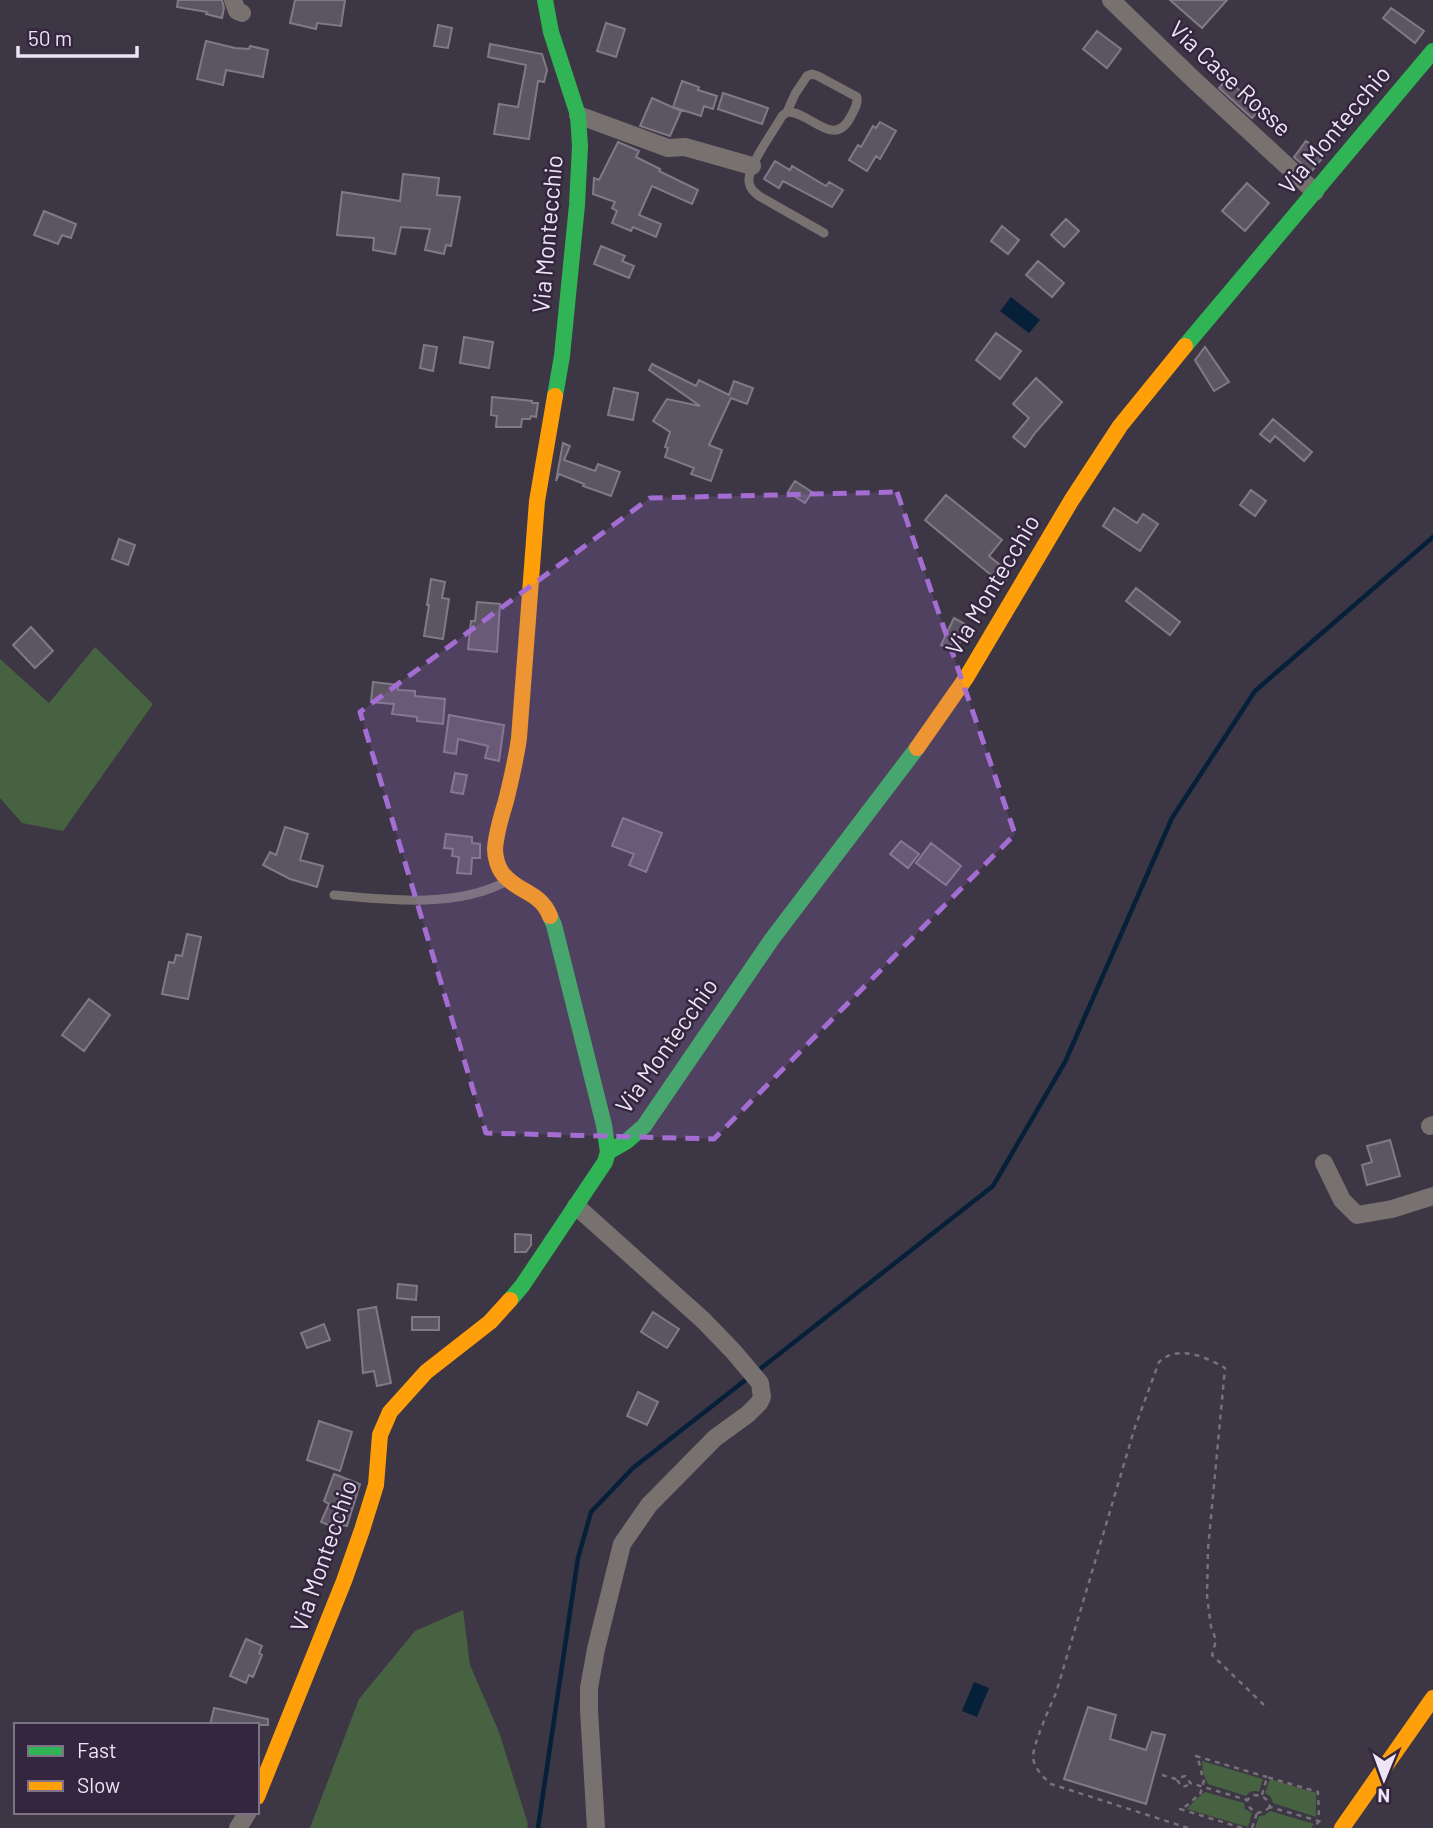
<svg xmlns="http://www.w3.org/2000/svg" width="1433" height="1828" font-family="Barlow,sans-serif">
  <rect width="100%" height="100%" fill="#3d3644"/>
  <path fill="#476241" d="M95,647l58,57 -90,127 -41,-8 -22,-25v-139l49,44z
    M463,1610l7,55 29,67 29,92 -1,4h-217l49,-129 56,-68z
    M1202,1761l61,18 -4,13c-6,-2 -9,-1 -13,4l-38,-12 -5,-11z
    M1270,1779l46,14v24l-43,-14 -2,-6 -6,-4z
    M1205,1792l39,11 1,6 7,4 -4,14 -61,-18 9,-10z
    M1270,1811l44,13 -3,4h-56l4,-12 6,-1z"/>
  <path fill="#052038" d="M1011,297l29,23 -11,13 -29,-22z
    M974,1682l15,6 -12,29 -15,-6z"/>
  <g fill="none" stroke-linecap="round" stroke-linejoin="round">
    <path stroke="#052038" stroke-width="4.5" d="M755,1373l238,-187 72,-124 107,-244 83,-127 178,-154
      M538,1828l40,-270 13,-46 42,-44 115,-90"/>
  </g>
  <path fill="#5c5562" stroke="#807a87" stroke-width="2" d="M178,0h44l2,8 -2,10 -16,-4 1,-2 -30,-5z
    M295,0h50l-4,26 -24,-3 -1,6 -26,-6z
    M1170,0h57l-25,28z
    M1391,8l33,23 -9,12 -32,-25z
    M606,23l19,6 -9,28 -19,-6z
    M438,25l14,3 -4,20 -14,-2z
    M1097,31l24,18 -14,19 -24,-19z
    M206,41l29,7 14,1 1,-3 18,4 -5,27 -37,-7 -3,15 -26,-6z
    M490,44l52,10 5,16 -3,12 -6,-1 -9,58 -35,-5 5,-30 19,3 8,-42 -38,-8z
    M1227,79l33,30 -8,9 -33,-30z
    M682,81l17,6 -1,3 19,6 -4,13 -9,-3 -3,10 -28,-9z
    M723,93l45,15 -6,16 -44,-15z
    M652,98l29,13 -11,25 -30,-10z
    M880,122l16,9 -16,28 -4,-3 -9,15 -18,-11 9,-15 3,2 12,-21 3,2z
    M1306,141l19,14 -14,17 -17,-15z
    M618,142l21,9 -3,6 24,12 -1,2 39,19 -6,14 -40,-18 -13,29 22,9 -5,13 -23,-10 -2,4 -19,-8 5,-12 -5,-3 3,-6 -22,-8 1,-16 5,2z
    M775,161l15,9 2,-4 34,20 3,-4 14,8 -11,17 -49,-26 -4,7 -15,-9z
    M403,174l36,4 -2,17 23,2 -9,49 -5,-1 -2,9 -19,-4 5,-21 -29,-2 -6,27 -22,-4 1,-12 -37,-3 5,-43 58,9z
    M1247,183l22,20 -24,28 -23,-20z
    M44,211l32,13 -5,14 -9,-3 -4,9 -24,-9z
    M1066,219l13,12 -15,16 -13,-12z
    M1002,226l17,14 -11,14 -17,-13z
    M601,246l24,10 -3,5 12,5 -5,12 -35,-14z
    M1038,261l26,22 -12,14 -26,-22z
    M996,333l25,18 -21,28 -24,-19z
    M464,337l29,5 -4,26 -29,-5z
    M424,345l13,2 -4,24 -13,-3z
    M1205,347l24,35 -15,9 -19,-31z
    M652,364l44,22 3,-6 30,15 5,-14 19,7 -6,16 -16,-6 -22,47 13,5 -11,31 -20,-7 3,-6 -29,-11 3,-9 -3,-1 5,-15 -17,-11 14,-22 33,7 -51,-36z
    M1036,378l26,24 -27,31 -10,14 -12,-10 16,-19 -16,-14z
    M614,388l24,5 -5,27 -25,-5z
    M492,397l40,4v2h6l-2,14 -5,-1 -1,3h-8l-1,8h-25l1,-11 -6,-1z
    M1273,419l39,33 -8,9 -29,-25 -5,6 -10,-8z
    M563,443l7,3 -6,14 31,11 3,-7 22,8 -9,24 -28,-10 1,-2 -25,-10 -3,7z
    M795,481l17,11 -7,11 -17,-11z
    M1251,490l15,11 -11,15 -15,-11z
    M946,495l56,45 -13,16 21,17 -7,12 -78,-65z
    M1114,508l23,15 6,-9 15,10 -18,27 -37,-25z
    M119,539l16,6 -7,20 -16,-6z
    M431,579l14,3 -3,16 7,1 -6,40 -19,-3 5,-31h-2z
    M1136,588l44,34 -10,13 -44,-34z
    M477,602l23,2 -3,48 -29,-3 3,-28h4z
    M954,618l22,12 -7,11 -7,-3 -7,14 -14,-7z
    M31,627l22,24 -18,17 -22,-23z
    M373,682l25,3v5l17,1v5l30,3 -2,25 -26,-3v-4l-25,-3 2,-10 -23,-2z
    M449,715l55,10 -5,36 -14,-3 3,-12 -30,-7 -2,15 -12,-2z
    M455,773l12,2 -4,19 -12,-2z
    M623,818l39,15 -16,39 -17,-7 5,-11 -22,-8z
    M285,827l23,7 -8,26 23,6 -6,21 -27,-8 -27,-14 7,-13 6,3z
    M446,834l26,3v6l8,1v14h-8l-1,16 -14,-1 2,-16 -7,-1 1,-7 -9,-1z
    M901,841l18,13 -11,14 -18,-14z
    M931,843l30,23 -15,19 -30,-22z
    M187,934l14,3 -13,62 -26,-5 7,-32 5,1 2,-8 6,1z
    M89,999l21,16 -26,36 -22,-16z
    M1390,1140l10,36 -33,9 -5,-20 10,-3 -5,-16z
    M515,1234l16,1v10l-5,7h-11z
    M398,1284l19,2 -1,14 -19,-2z
    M376,1307l15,76 -14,3 -3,-15 -11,2 -5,-63z
    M653,1312l26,17 -12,19 -26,-16z
    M412,1317h27v13h-27z
    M324,1324l6,16 -23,8 -6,-15z
    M638,1392l20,10 -11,23 -20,-9z
    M319,1421l33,11 -12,39 -33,-11z
    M334,1474l26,10 -13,42 -4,-1 -2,5 -20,-8 8,-18 -5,-3z
    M246,1639l16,7 -3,7 3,2 -9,22 -4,-2 -3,8 -16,-7z
    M1088,1707l28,8 -6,24 36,11 6,-18 13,3 -19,69 -82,-25z
    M214,1708l54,11v6h-58z"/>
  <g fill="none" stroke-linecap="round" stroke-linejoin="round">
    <path stroke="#767276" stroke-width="2.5" stroke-dasharray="5 5" stroke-linecap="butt" d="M1162,1775l14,4 9,-3 3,2 2,5 57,17
      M1177,1780l5,7 4,-1 4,-3
      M1262,1795l5,-18 51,15 1,29 -5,7
      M1270,1807l-5,4 -8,2 -7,-5 -3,-8 6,-5c10,0 14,3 17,12l52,15
      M1188,1828l-137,-44c-8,-7 -17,-16 -18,-27 0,-12 17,-51 23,-64l79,-266 24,-65c19,-18 47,-5 66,6l-17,181 -1,47 4,31 5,13 -4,15 52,50
      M1242,1828l-62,-19c9,-3 12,-10 20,-14l4,-15c-4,-8 -3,-16 -8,-24l71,21
      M1252,1828l5,-15"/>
    <path stroke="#777270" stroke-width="9" d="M787,112c23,-1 46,37 63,6 4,-8 8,-13 7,-21l-39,-21 -6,-2 -5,2 -12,18 -8,18 -5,4c-8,15 -35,50 -33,66 1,7 5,10 10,14l65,37
      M334,895c54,5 122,13 171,-13"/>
    <path stroke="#777270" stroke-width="18" d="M233,0l4,11 5,2
      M1111,0l82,79 122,113
      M578,115l90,33 17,-1 67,19
      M1430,1126l3,-1
      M1324,1163l18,37 15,15 35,-6 41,-13
      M576,1206l127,114 30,31 27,32 2,14 -3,6 -11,11 -33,24 -66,67 -27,39 -26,105 -7,39v22l7,118
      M238,1828l10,-16"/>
    <path stroke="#30b455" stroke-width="16" d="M545,0l6,32 27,83 2,31 -3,59 -15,151 -7,40
      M1185,346l248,-295
      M608,1152l19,-11 17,-15 128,-187 145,-191
      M510,1300l12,-14 83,-124 3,-10 -4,-27 -50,-200 -4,-9"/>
    <path stroke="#ff9f0a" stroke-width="16" d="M917,748l49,-70 105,-177 49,-75 65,-80
      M550,916c-10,-25 -32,-23 -47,-42 -5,-6 -8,-17 -8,-25 1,-16 6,-32 11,-48 5,-21 10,-41 13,-63l18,-237 18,-105
      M257,1797l87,-216 18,-51 14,-45 4,-50 10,-23 36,-40 64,-50 20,-22
      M1342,1828l91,-130"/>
  </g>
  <path fill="#a36dd2" fill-opacity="0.2" stroke="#a36dd2" stroke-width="5" stroke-dasharray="14 9" stroke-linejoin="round" d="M897,492l118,342 -301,305 -228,-6 -126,-421 290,-214z"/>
  <g text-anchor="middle" stroke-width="5" stroke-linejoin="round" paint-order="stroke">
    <g font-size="24" fill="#ede5f5" stroke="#34263f">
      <text transform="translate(1230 79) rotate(43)" y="8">Via Case Rosse</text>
      <text transform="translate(1335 130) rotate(-50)" y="8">Via Montecchio</text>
      <text transform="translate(548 234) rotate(-85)" y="8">Via Montecchio</text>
      <text transform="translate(993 585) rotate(-59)" y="8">Via Montecchio</text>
      <text transform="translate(667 1046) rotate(-55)" y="8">Via Montecchio</text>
      <text transform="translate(324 1556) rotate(-71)" y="8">Via Montecchio</text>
    </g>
  </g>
  <rect x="14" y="1723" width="245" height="91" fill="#34263f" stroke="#7e7288" stroke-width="2"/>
  <rect x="28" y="1746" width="35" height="10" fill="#30b455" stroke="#7e7288" stroke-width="2"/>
  <text x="77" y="1758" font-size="21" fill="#ede5f5">Fast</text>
  <rect x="28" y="1781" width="35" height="10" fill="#ff9f0a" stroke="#7e7288" stroke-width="2"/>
  <text x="77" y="1793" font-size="21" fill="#ede5f5">Slow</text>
  <g transform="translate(1384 1779) rotate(181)" stroke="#34263f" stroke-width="5" paint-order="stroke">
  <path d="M0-5L12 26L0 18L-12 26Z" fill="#ede5f5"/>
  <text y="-10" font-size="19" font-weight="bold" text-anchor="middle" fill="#ede5f5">N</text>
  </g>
  <path d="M18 46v10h119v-10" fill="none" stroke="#ede5f5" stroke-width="3.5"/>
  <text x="28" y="46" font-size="21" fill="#ede5f5" stroke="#34263f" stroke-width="5" paint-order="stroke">50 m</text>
</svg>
